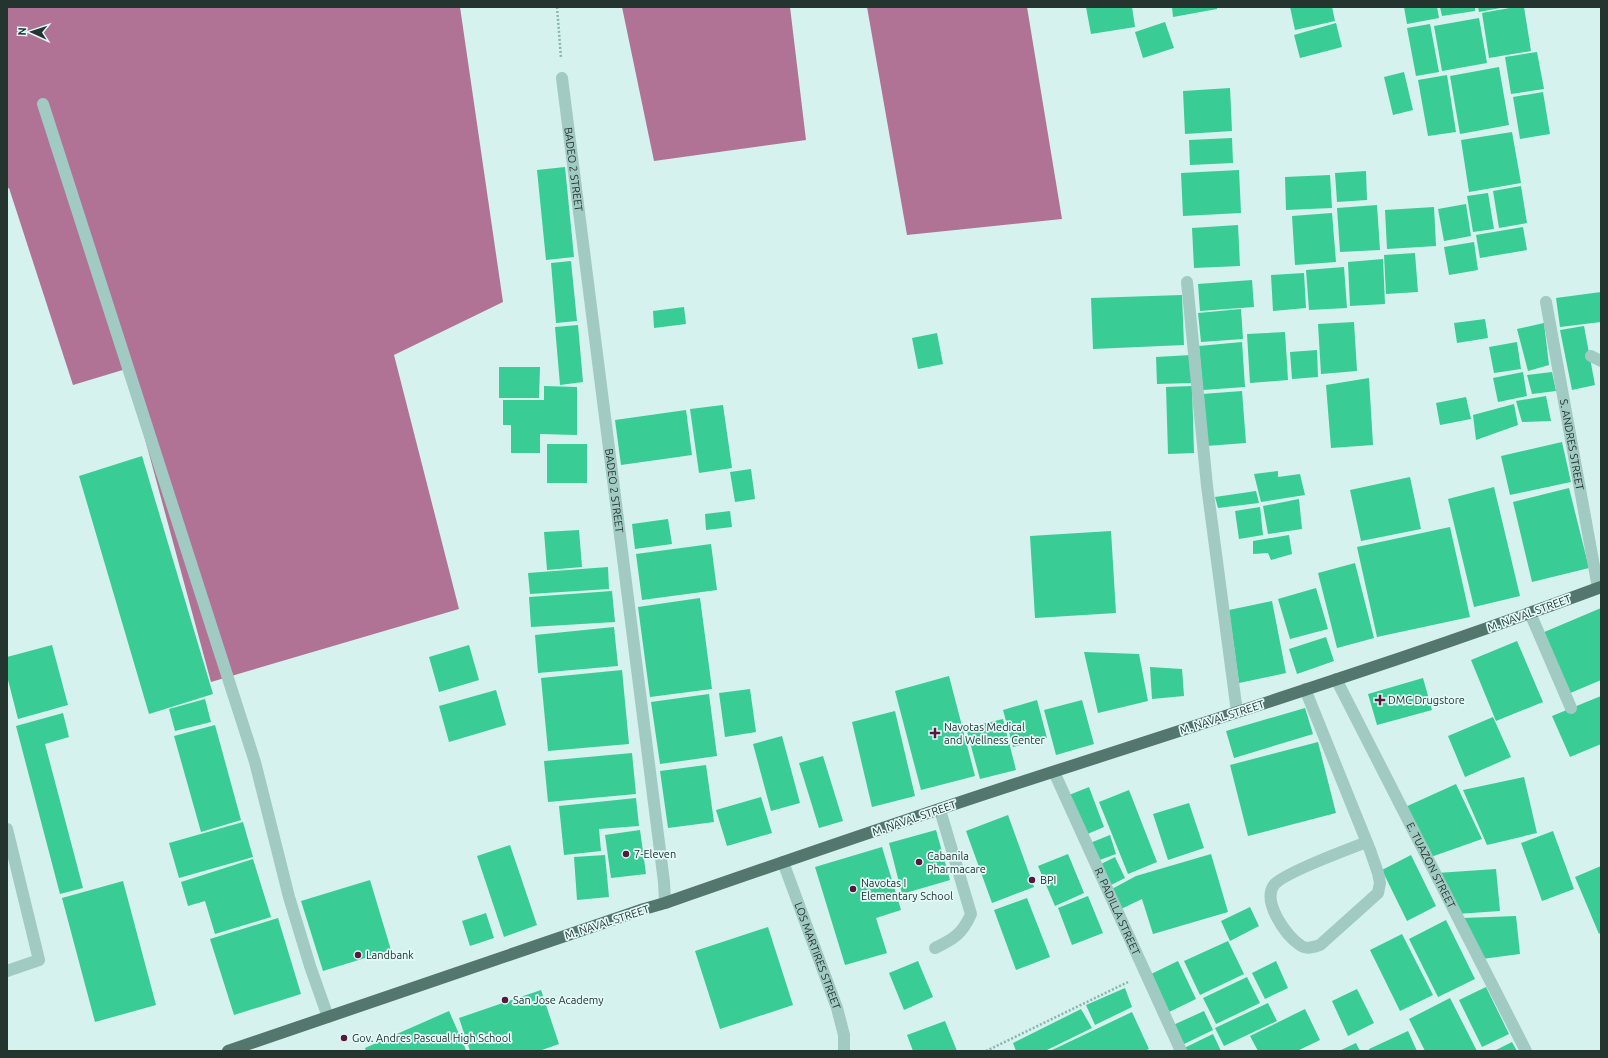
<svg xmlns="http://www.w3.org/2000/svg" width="1608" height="1058" font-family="Ubuntu,sans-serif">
  <rect width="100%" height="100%" fill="#d5f2ef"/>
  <path fill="#b07396" d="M7,7h453l43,295 -109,53 65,254 -248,73 -85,-313 -53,16 -64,-197 -2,1z
    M622,7h168l16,133 -152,21z
    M867,7h160l35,212 -155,16z"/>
  <path fill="#39cc94" d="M1086,7h46l3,20 -44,7z
    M1172,7h45v2l-44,8z
    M1290,7h42l3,14 -40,9z
    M1404,7h33l2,11 -32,6z
    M1440,7h35v4l-33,5z
    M1478,7h22v1l-21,4z
    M1515,7h9l7,44 -42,7 -7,-45z
    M1479,18l8,45 -45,8 -8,-45z
    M1165,22l9,26 -31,10 -8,-26z
    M1336,23l6,24 -42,11 -6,-23z
    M1430,24l9,48 -23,4 -9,-48z
    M1537,52l7,37 -33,5 -6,-37z
    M1499,67l10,58 -49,9 -10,-58z
    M1404,72l9,38 -20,5 -9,-38z
    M1447,75l9,57 -28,4 -10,-56z
    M1230,88l2,43 -47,3 -2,-43z
    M1543,92l7,42 -30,5 -7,-42z
    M1512,132l9,51 -52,9 -8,-52z
    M1232,138l1,25 -43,2 -1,-25z
    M565,167l9,90 -28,3 -9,-90z
    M1239,170l2,43 -58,3 -2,-43z
    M1366,171l1,29 -30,2 -2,-29z
    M1330,175l2,33 -46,2 -1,-33z
    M1521,186l6,37 -28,5 -6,-37z
    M1488,193l6,36 -21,3 -6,-36z
    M1466,204l5,32 -27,5 -6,-32z
    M1377,205l3,45 -40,2 -3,-44z
    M1434,207l2,39 -49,3 -2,-39z
    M1332,213l4,49 -41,3 -3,-49z
    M1238,225l2,41 -46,2 -2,-40z
    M1523,227l4,23 -47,8 -4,-23z
    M1474,242l4,28 -29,5 -5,-28z
    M1415,253l3,39 -32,2 -2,-39z
    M1383,259l2,45 -35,2 -2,-44z
    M571,261l6,60 -21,2 -5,-60z
    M1344,267l3,41 -38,2 -3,-40z
    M1304,273l2,35 -33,3 -2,-36z
    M1252,280l2,27 -54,4 -2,-27z
    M1601,292v30l-41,5 -4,-29z
    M1182,295l2,50 -91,4 -2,-51z
    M684,307l2,17 -32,4 -1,-17z
    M1241,309l2,30 -42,3 -3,-29z
    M1485,319l3,19 -31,5 -3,-20z
    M1354,322l3,49 -36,3 -3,-50z
    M1544,323l5,42 -21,6 -11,-42z
    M578,325l5,57 -23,3 -5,-58z
    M1584,326l11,59 -23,5 -12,-60z
    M1285,332l3,48 -38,3 -3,-49z
    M937,333l6,31 -25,5 -6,-31z
    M1242,342l3,45 -42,3 -4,-44z
    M1517,342l4,27 -27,4 -5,-26z
    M1317,350l1,27 -26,2 -2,-27z
    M1191,355l1,28 -35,1 -1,-27z
    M499,367h41l-1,31h-40z
    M1523,372l4,24 -29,6 -5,-24z
    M1552,372l4,19 -24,3 -5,-19z
    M1369,378l4,67 -42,3 -5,-63z
    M544,386l33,1v48l-37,-1v19h-29v-28h-8v-25h41z
    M1192,386l2,67 -26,1 -2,-67z
    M1242,391l4,52 -40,3 -4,-52z
    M1546,396l5,25 -29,1 -6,-21z
    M1466,397l5,22 -31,6 -4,-22z
    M1514,404l4,21 -42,15 -3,-25z
    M723,405l9,63 -33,5 -9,-64z
    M686,410l6,45 -71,10 -6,-45z
    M1562,442l9,40 -61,13 -9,-39z
    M547,444h40v39h-40z
    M142,456l71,238 -64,20 -70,-238z
    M751,469l4,30 -20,3 -5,-30z
    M1278,471v6l22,-3 5,21 -44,7 -7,-28z
    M1410,477l11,52 -60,12 -11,-51z
    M1494,487l26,109 -46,11 -26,-108z
    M1569,488l20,80 -57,14 -19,-80z
    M1256,491l3,12 -41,5 -3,-11z
    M1299,499l3,30 -34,5 -5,-28z
    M1260,507l3,28 -24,4 -4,-28z
    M730,511l2,16 -26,3 -1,-16z
    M668,519l4,25 -37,5 -3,-25z
    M1450,527l20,90 -93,20 -20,-90z
    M579,530l3,37 -35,3 -3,-38z
    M1111,531l5,82 -81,5 -5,-82z
    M1289,535l3,19 -21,6 -3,-7 -15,1v-13z
    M711,544l6,46 -75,10 -6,-46z
    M1355,563l19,75 -37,10 -19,-75z
    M608,567l1,22 -79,5 -2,-21z
    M1316,588l12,41 -38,10 -12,-40z
    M612,591l3,31 -84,5 -2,-30z
    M700,598l12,91 -62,8 -12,-90z
    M1272,601l14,72 -47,10 -10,-73z
    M1601,608v72l-33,14 -26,-61z
    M614,627l4,39 -80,7 -3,-38z
    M1326,637l8,24 -37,13 -8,-25z
    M1517,641l26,61 -47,19 -25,-61z
    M52,645l16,60 -50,14 -11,-43v-19z
    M469,645l10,35 -40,12 -10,-35z
    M1084,652l55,2 9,47 -50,12z
    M1150,667l32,2 2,27 -32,3z
    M622,670l7,74 -81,7 -7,-73z
    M949,676l26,100 -54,14 -26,-99z
    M1423,678l9,32 -55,15 -9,-31z
    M750,689l6,43 -31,5 -6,-44z
    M496,690l10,35 -57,17 -10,-36z
    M709,694l8,62 -57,8 -9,-62z
    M1601,696v48l-31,13 -18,-41z
    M205,699l6,23 -36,9 -6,-22z
    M1037,700l10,38 -34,9 -10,-37z
    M1082,700l12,44 -38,11 -12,-45z
    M1305,708l8,26 -79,24 -8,-27z
    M895,711l20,85 -43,11 -20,-85z
    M63,713l6,24 -24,7 38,144 -23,6 -44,-168z
    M1493,717l18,40 -46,20 -17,-41z
    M1003,719l13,51 -36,9 -14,-51z
    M215,725l26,95 -40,12 -27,-96z
    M782,736l18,67 -29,8 -18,-67z
    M1318,742l18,71 -88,23 -18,-71z
    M632,753l4,41 -88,8 -4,-41z
    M823,756l20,65 -24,7 -20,-65z
    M706,765l8,57 -46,6 -8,-57z
    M1524,777l13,56 -50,12 -24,-55z
    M1456,784l26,55 -54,19 -25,-50z
    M1089,787l15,40 -19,8 -16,-40z
    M1129,790l28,72 -29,12 -29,-72z
    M761,797l11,36 -45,13 -11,-36z
    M636,798l3,28 -40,3 2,22 -37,4 -5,-49z
    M1189,803l15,45 -36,12 -15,-46z
    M1008,815l26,72 -42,16 -26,-72z
    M243,822l10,35 -74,21 -10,-35z
    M640,830l6,44 -35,4 -6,-43z
    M936,830l14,50 -48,14 -13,-51z
    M1553,831l21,58 -32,12 -21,-58z
    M1110,835l6,19 -19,7 -7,-18z
    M510,845l27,80 -33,12 -27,-81z
    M882,847l19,63 -25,8 11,35 -42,12 -30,-98z
    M1068,854l16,39 -29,13 -17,-40z
    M1211,854l17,58 -75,22 -11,-35 -23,11 -9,-20 26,-14z
    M605,855l4,42 -32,3 -3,-43z
    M1411,855l25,51 -29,15 -25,-51z
    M1115,857l10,21 -16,8 -10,-21z
    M253,859l18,58 -56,17 -10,-33 -17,5 -7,-24z
    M1601,866v66l-2,2 -24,-57z
    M1496,869l4,42 -43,3 -20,-41z
    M370,880l21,70 -68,21 -22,-70z
    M123,881l33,124 -61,17 -33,-124z
    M1088,896l15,37 -31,12 -14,-37z
    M1027,898l23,59 -34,13 -22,-60z
    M1250,907l9,19 -29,15 -9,-20z
    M486,913l8,25 -24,8 -8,-25z
    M1516,916l4,38 -38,5 -19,-41z
    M278,918l23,76 -67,21 -24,-76z
    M1446,920l29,59 -37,18 -29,-58z
    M768,927l25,78 -73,24 -25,-78z
    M1402,934l31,61 -33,16 -30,-61z
    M1228,941l16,33 -44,21 -16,-34z
    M918,961l15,36 -29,13 -15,-37z
    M1178,961l18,38 -29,14 -18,-38z
    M1276,961l12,27 -23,11 -13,-26z
    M1247,977l13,26 -44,21 -13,-26z
    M1486,987l23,47 -27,13 -23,-47z
    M1125,988l7,19 -37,18 -9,-20z
    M1357,989l17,34 -26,13 -16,-35z
    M541,990l18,54 -20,7h-69l-11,-33z
    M1450,998l27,53h-52l-16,-32z
    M1268,1003l9,18 -53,25 -9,-18z
    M1081,1009l11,19 -47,23h-29l-3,-8z
    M1305,1009l15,31 -23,11h-39l-8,-15z
    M449,1011l17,39 -100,1 -1,-3z
    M1204,1011l9,19 -33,16 -9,-20z
    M1132,1012l17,37 -5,2h-94z
    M945,1021l12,30h-44l-6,-16z
    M1408,1031l9,20h-48v-2z
    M1213,1034l8,17h-38l-1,-2z
    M1512,1042l5,9h-23z
    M1356,1043l4,8h-21z"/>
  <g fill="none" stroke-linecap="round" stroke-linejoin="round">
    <path stroke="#8cb5ad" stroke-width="2.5" stroke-dasharray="2 2" stroke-linecap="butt" d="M557,7l4,51
      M986,1051l142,-69"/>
    <g stroke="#a1cac3" stroke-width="12">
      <path id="s1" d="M562,78l102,804 1,21"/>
      <path d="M43,104l212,658 34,135 21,69 18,51"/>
      <path d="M1187,282l20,204 30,226"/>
      <path id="s2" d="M1546,302l52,286"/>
      <path d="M1591,356l10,5"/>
      <path d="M1530,613l41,95"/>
      <path id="s3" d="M1336,679l190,372"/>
      <path d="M1305,689l65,161 8,23 2,10 -2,10 -58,52c-7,2 -14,5 -20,0 -15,-10 -38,-44 -26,-60 8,-11 77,-37 93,-43"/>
      <path id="s4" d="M1054,772l127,279"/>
      <path d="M7,829l32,131 -32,11"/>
      <path id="s5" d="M783,862l54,146 7,27v16"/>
      <path d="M935,948c19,-9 28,-15 36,-34l-31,-104"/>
    </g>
    <path stroke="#54776d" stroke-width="12" d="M228,1051l416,-142 21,-6c112,-39 225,-78 338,-115 200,-65 401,-128 598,-201"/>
  </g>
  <g fill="#56193b" stroke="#e2f9f8" stroke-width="1.5">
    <path d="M1378 694h4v4h4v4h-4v4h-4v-4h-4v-4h4z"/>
    <path d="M933 727h4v4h4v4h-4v4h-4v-4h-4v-4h4z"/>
    <circle cx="626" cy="854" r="4"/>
    <circle cx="919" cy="862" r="4"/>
    <circle cx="1032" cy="880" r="4"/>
    <circle cx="853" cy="889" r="4"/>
    <circle cx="358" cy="955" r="4"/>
    <circle cx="505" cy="1000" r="4"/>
    <circle cx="344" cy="1038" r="4"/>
  </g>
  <g text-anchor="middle" stroke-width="3.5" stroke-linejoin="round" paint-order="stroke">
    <g font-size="11" fill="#24342f" stroke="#e2f9f8">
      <text dy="4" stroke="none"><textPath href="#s1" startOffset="92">BADEO 2 STREET</textPath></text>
      <text dy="4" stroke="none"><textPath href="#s2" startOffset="145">S. ANDRES STREET</textPath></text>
      <text dy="4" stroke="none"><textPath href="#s1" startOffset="416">BADEO 2 STREET</textPath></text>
      <text transform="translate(1529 613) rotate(-20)" y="4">M. NAVAL STREET</text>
      <text transform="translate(1222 717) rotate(-18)" y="4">M. NAVAL STREET</text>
      <text transform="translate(914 818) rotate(-19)" y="4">M. NAVAL STREET</text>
      <text dy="4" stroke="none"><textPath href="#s3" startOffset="209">E. TUAZON STREET</textPath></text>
      <text dy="4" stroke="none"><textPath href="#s4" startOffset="153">R. PADILLA STREET</textPath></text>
      <text transform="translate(607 922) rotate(-18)" y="4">M. NAVAL STREET</text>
      <text dy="4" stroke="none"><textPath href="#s5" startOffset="100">LOS MARTIRES STREET</textPath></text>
    </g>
    <g font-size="11" fill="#24342f" stroke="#e2f9f8" text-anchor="start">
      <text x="1388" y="704">DMC Drugstore</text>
      <text x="944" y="731">Navotas Medical<tspan x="944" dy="13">and Wellness Center</tspan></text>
      <text x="634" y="858">7-Eleven</text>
      <text x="927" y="860">Cabanila<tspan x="927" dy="13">Pharmacare</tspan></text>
      <text x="1040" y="884">BPI</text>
      <text x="861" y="887">Navotas I<tspan x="861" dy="13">Elementary School</tspan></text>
      <text x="366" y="959">Landbank</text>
      <text x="513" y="1004">San Jose Academy</text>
      <text x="352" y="1042">Gov. Andres Pascual High School</text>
    </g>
  </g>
  <rect width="1608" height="1058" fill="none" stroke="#24342f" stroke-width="16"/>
  <g transform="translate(32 32) rotate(273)" stroke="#e2f9f8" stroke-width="3" paint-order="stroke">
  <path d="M0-3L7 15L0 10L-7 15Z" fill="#24342f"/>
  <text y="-6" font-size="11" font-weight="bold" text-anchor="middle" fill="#24342f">N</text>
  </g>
</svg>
